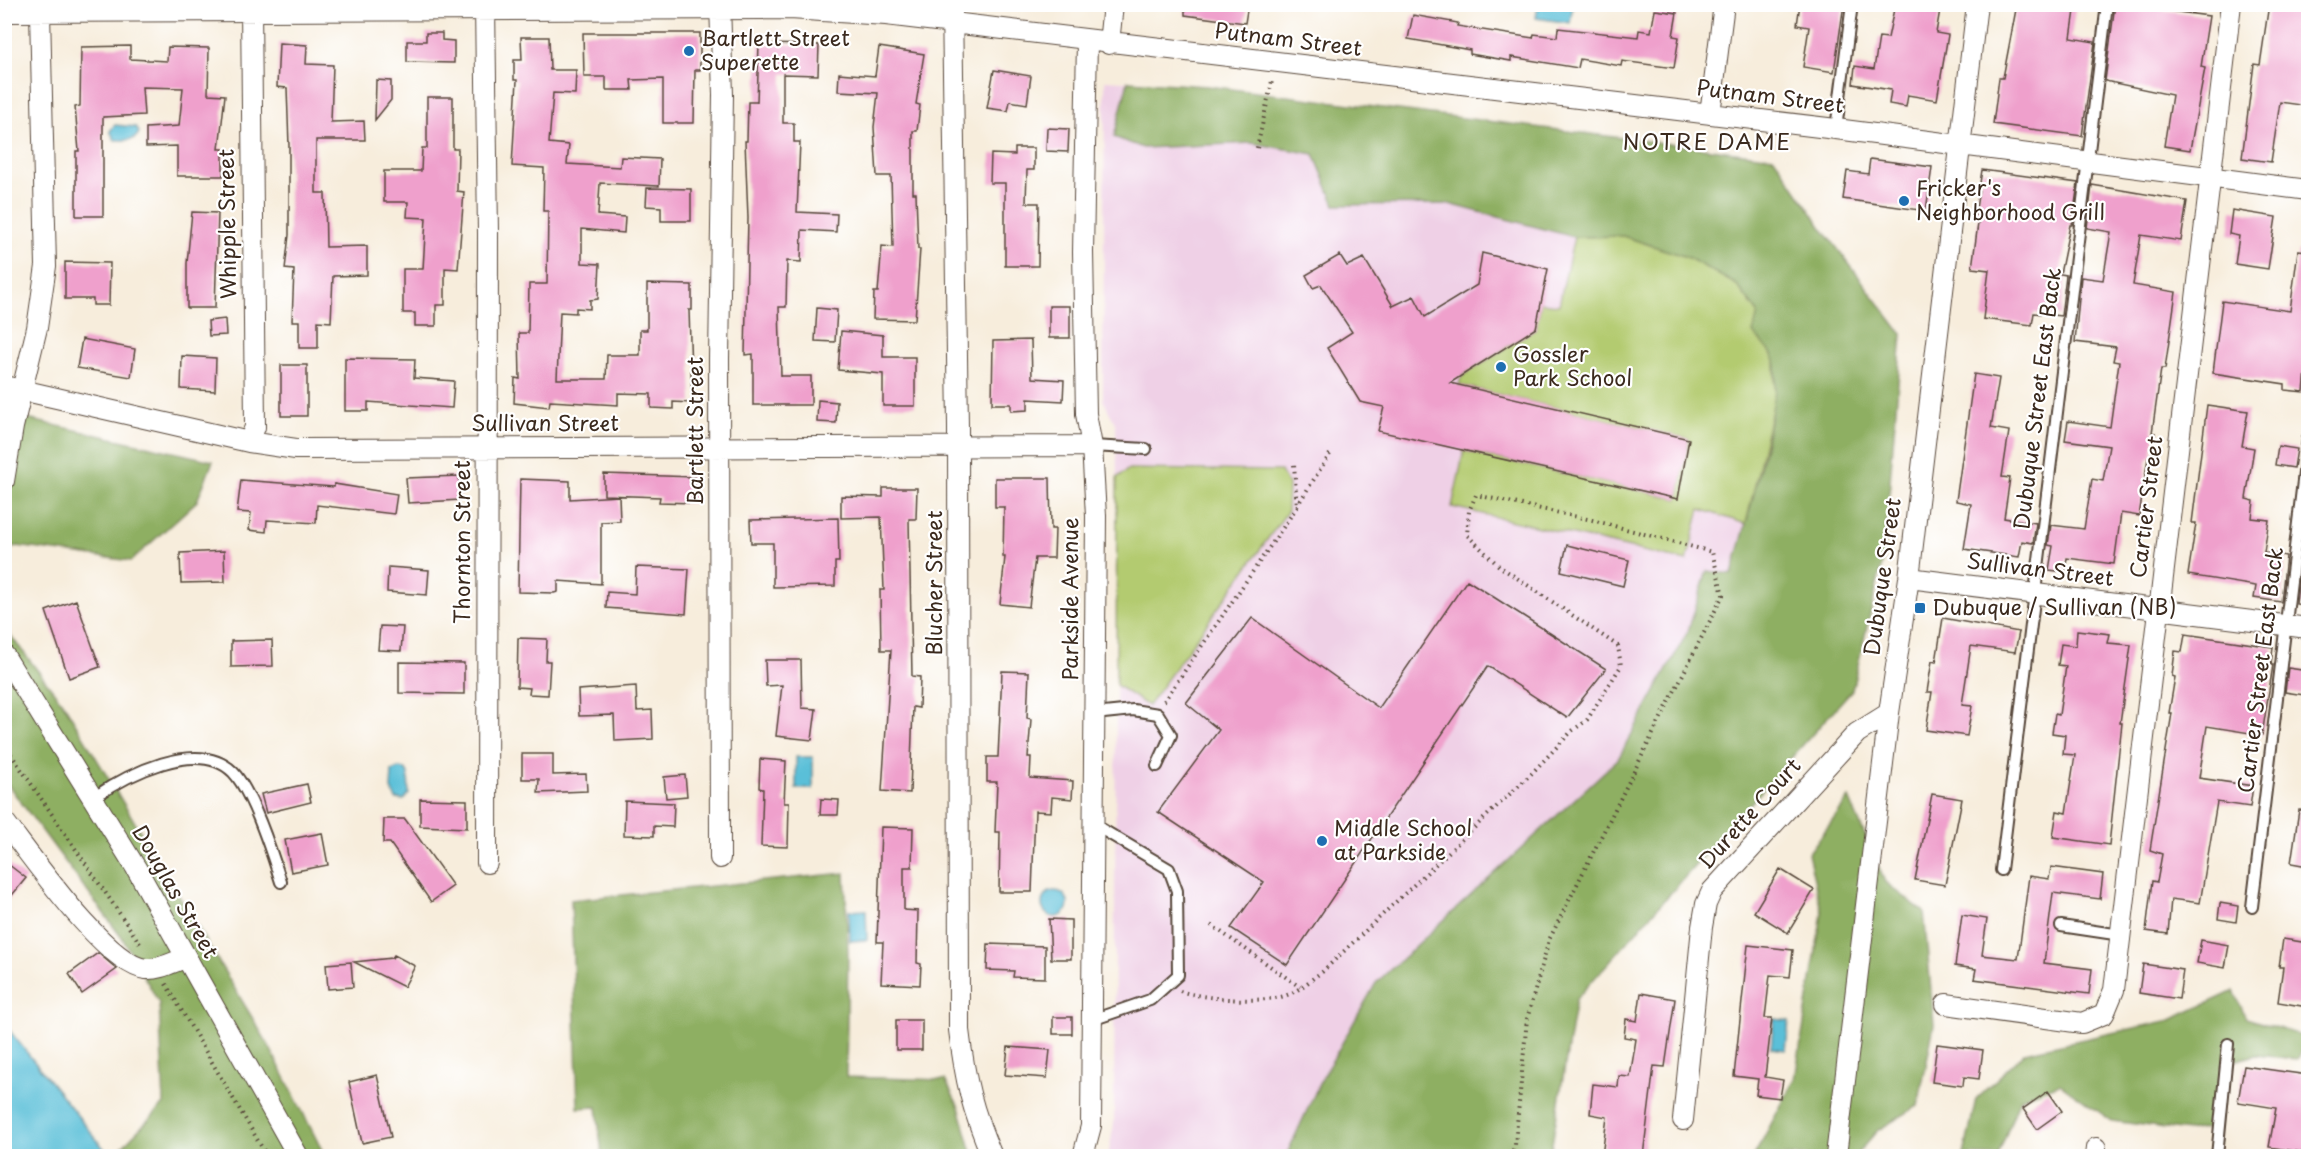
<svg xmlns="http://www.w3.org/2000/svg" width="2313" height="1161" font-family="'Playpen Sans',sans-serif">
  <rect width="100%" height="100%" fill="#fff"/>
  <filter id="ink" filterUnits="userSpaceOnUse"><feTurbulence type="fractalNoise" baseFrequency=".0167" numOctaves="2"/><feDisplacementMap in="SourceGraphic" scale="12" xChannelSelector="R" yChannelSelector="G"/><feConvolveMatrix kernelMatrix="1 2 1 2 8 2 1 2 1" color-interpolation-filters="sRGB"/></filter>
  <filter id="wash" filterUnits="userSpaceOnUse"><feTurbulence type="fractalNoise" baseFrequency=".008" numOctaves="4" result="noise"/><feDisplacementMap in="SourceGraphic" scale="24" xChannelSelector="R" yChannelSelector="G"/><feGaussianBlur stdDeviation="1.35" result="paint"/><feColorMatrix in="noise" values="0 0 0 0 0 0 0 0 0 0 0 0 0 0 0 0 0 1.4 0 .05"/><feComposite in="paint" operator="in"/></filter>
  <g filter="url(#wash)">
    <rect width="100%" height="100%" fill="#f7eddc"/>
    <path fill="#efd0e6" d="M1105,80l103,6 566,71 48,71 80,106 -18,222 -196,75 -70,128 -242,224 -57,101 -33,72h-178l6,-32 3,-646 -1,-53 -13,-25z"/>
    <path fill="#b3cb70" stroke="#777a47" stroke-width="1.5" d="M1623,236l64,21 50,28 21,28 -4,20 21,26v38l-29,127 -46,-15 -13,52 -235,-54 12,-56 214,48 11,-60 -230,-54 2,-8 75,-49 5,-25 18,2 15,-68z
      M1129,469l152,2 7,14 -1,27 -139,194 -32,-21 1,-207z"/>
    <path fill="#8eaf62" stroke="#646c40" stroke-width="1.5" d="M1128,81l80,5 566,71 48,71 80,106 -18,222 -32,134 -276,309 -26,157h-264l33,-72 57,-101 242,-224 70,-128 19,-60 25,3c10,-34 54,-190 42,-216 -4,-9 -14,-17 -21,-25l5,-20 -21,-28 -50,-28 -64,-21 -49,1 -125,-33 -114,1 -21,-51 -62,-11 -109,5 -29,-11z
      M5,414l208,47 -16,40 -66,60 -114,-15 -12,5z
      M4,627l61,79 203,338 57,112h-212l51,-52 -5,-101 -37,-65 -117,-157z
      M1849,798l36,84 39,30 10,113 -16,81 -40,24 -23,26h-101l41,-77 27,-166 -14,-59z
      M845,873l3,79 -2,125 99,3 14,27 14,49h-371l-5,-49 -19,1 -7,-208z
      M2234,991l12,27 61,19 -9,22 -42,-4 -33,9 -11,62 -24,5 -76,-10 -52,-37 -40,14 -22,58 -34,-1 12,-56 49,-47 146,-32z"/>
    <path fill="#5abfd8" stroke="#4a747b" stroke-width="1.5" d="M1538,5h35l-3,18 -34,-5z
      M115,125l21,2 3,5c-3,10 -14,8 -24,8l-5,-9z
      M796,757h17v32h-17z
      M398,768l7,1 3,5 1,20 -5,6 -8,-1 -5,-10 1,-18z
      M1042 904a13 13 0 1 1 26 0a13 13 0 1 1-26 0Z
      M866,910l1,30 -17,1 -1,-30z
      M1774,1019l15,2 -3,29 -15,-2z
      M4,1025h1l105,131h-105z"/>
    <g id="blocks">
      <path fill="#efa0cc" d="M1185,4h63l-3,19 -60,-8z
        M1800,4h44l-10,68 -31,-5 6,-40 -12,-2z
        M1895,4h46l-5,29 12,2 -11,65 -29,-5 -2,12 -17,-3 2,-14 -38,-6 2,-18 19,3 5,-32 9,1z
        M2017,4h59l-5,34 24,4 -13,94 -89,-12 6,-46h4z
        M2115,4l94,12 -8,51 4,1 -15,82 -26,-4 8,-51 -67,-14z
        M2269,4h39v46l-3,20 3,1v35l-28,-4 -9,60 -29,-4 12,-94 6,1z
        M1655,10l22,3 -4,23 6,1 -5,31 -52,-7 -1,5 -41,-7 -2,9 -67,-11v4l-41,-7v-4l-62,-11 5,-24 45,8 -1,3 76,12 1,-4 23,3 1,-9 80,9 1,-7 12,2z
        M426,33h16v7l12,1v22l-47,-1v-21h19z
        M583,33h117v37h-5l-1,53h-31v-44l-32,1 1,10h-26v-13h-22z
        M521,37h28l1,33h26l-1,24 -22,-1 -4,50 20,2 -2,19 53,3 1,-10 39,2 -1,27 -59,-3 -2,32 27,2 -1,16 -42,-4v34l18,1 -2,35 -8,1v9l-14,-1v5l-16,-1 -3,67h49l1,-24h33v-25h7v-46l45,1v25h-3l3,93 -19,-1v7l-22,-1v-14l-33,-1v12l-68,-4 -1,6 -35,-4 1,-25 5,1 -1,-46h9l1,-49h18l1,-73h-5l1,-43 -32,-2 5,-86h-3v-20h8z
        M279,43l28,2 -1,19 27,1 -2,57 33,-1 1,19h-49v53h9l1,54 41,-1v29l-34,1 -2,46 -13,-1v27h-19v-27h-7l2,-51 -9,-1 4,-34v-89l-2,-58 -10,-1z
        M759,44l60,1 -1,30 -35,-1v49h11v19h6l-3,70 40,2 -1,18 -34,-2 -1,32 -14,-1 -1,46h-7l2,69h30v29h-58v-51l-8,1 3,-137 -3,-77h2l1,-39h9z
        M130,46v13l37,2 1,-14 41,1 -1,46 17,1 -6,54h4v27h-46v-30l-31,1v-19l33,-2 4,-38 -41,-1 2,28 -41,2v99h-27v-65h3l-4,-44 5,-1 1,-59z
        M879,47l45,7 -8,50 4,1 -3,26h-4v62h3l2,56h2l-5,71 -42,-1 1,-27h4l4,-46 11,1 -2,-71h-14l-3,-49 4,-34 -40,-2 1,-18 36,3z
        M994,70l37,6 -4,28 -17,-3 -2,10 -21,-3z
        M376,80l15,1v19l-16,20z
        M427,97h26v52h5l-1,42 7,1 -6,77 -13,-1v37h-9v21h-21v-13h-12v-44h20l3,-51 -19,-1 1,-15h-24v-31h37l1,-23h5z
        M1047,128l22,1 -1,23 -22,-1z
        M1015,148h19v22h-7l-1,33h13l-1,63h-33v-83h-15l1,-29 24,1z
        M1870,159l62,8 -6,44 -83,-12 4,-28 21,3z
        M1982,170l96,13 -6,42h-2l-10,49 6,1 -5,41 -27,-3 -2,12 -49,-6 6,-49 -17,-2 7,-52 -4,-1z
        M2092,185l95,16 -6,40 -40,-6 -8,50 43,7 -11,77h-4l-9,64h3l-4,25h-3l-9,58 -18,-3 -7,51 -47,-6 -2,14 -16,-2 4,-24 -5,-1 3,-20 33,4 8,-50 11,2 6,-35 -44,-6 3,-19 42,6 9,-65 -6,-1 3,-14 -41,-5 6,-65 22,3 8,-48 -24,-4z
        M647,188l44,1v32h-30v-14l-15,-1z
        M2232,210l44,7 -8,52 -33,-5 4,-28 -10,-2z
        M192,212l26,1 -3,95h-28v-45z
        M2298,250l10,1v98l-4,43 -19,-2v-6l-72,-11 9,-72 68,10z
        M1482,253l66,16 -12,59 -86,55 239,56 -11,60 -300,-68 6,-24 -24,-5 -33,-54 25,-16 -31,-47 -8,3 -7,-13 34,-20 7,11 17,-8 29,48 21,-10 11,21 52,-32z
        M65,262l45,1 -1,42h-16v-6h-28z
        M1049,306h21v32h-21z
        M817,308l20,2 -2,32 -20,-1z
        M225,319l1,16 -17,1 -1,-15z
        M841,331l42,4v22h32v49h-32v-32l-45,-4z
        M82,339l53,10 -4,28 -54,-9z
        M1031,340l1,38 32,2 -1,21 -35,-2v11l-17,1v-7h-19l1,-63z
        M182,356l34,2 -1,33 -34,-2z
        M345,358l70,1 -1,19 40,3 -2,27 -84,-6v9h-23z
        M281,365h26v51h-26z
        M1974,374l25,4 -8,50 18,3 -7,46 8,1 -6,40 32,5 -3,20 -11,-2 -3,16 -55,-8 7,-45 -15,-3z
        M818,400l19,2 -1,21 -19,-1z
        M2207,405l41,6 -6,35 12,2 -8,51 8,2 -2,17 17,2 -5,32 22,4 -5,46 -27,-4 2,-12 -68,-11 8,-52h-4z
        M2278,446l19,3 -3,19 -19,-3z
        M604,474l91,3 -1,26 -35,-1 1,-5 -56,-2z
        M459,476l1,24 -52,3 -2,-25z
        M995,478h55l1,51h4l-1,29h-19l-6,49 -29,-3 5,-47h-2l1,-50h-9z
        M520,479l50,2v18l49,-3 1,25 -19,1v62l-43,-3v11l-4,1 -36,-1z
        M241,480l93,7v-3l63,10 -3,20 -77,-9 -1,18 -49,-3 -1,12 -17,-2 2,-17 -14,-1z
        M883,488h34l-1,31h-7l3,157 8,1 -1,31 -6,-1 -3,86 -28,-2 9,-141h-10l-1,-60h4l-3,-73 -40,1v-22l42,1z
        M838,518l1,44h-4v24l-62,1v-44h-22l-1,-23z
        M1567,545l62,15 -6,26 -62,-15z
        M224,551l1,31 -44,1 -1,-30z
        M2301,558l7,1v47l-12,-2z
        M388,567l41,3 -2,25 -40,-3z
        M636,567l53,2 -3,45 -80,-6 1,-16 28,2z
        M1467,580l139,89 -39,49 -79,-52 -201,299 -56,-37 33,-46 -106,-70 61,-82 -33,-27 66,-85 127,90z
        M76,600l24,67 -31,11 -23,-67z
        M1943,618l76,14 -4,20 -44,-6 -9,59 10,1 -5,30 -41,-6 6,-38h-5l5,-31 4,1z
        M380,626l23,1 -2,24 -23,-1z
        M2077,630l33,4 -2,9 23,2 -11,78h2l-13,122 -56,-8 4,-26 9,2 9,-58 -12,-1 2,-19 -13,-2 3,-19 4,1 7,-49 -8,-1 3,-21 15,2z
        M2185,634l88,13 -2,18h2l-11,70 -55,-9 -8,52 54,8 -3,21 -33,-5 -17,101 -29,-4 -3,35 -22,-3 6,-50 5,1 5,-28 -12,-4 22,-137h-3l6,-36 -3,-1 3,-25 7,1z
        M518,638l29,1 -1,22h4l-2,34 -19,-1 1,-6 -13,-1z
        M272,640l1,26 -42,1v-26z
        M765,660h36l1,48 14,1 -4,31 -36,-4 6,-51 -16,1z
        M399,662l65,1v31l-65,-1z
        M2288,668l20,3 -4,24 -19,-3z
        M1002,671l27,1 -2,46 4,1 -3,38h3l-1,21 43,3 -1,18 -20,-2 -1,15 -16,-1 -3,81h-33l1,-60h-5l2,-50h-10v-25h11z
        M636,686l1,25 15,-1 1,29 -38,2 -1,-26 -35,1 -1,-26z
        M522,754h31v21l33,-1 1,17 -49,2 1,-14h-17z
        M760,759l26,2 -2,42h5l-1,44 -27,-1 2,-57 -4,-1z
        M685,775l2,21 -21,2 -2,-21z
        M307,784l4,18 -45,11 -5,-19z
        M1932,794l30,5 -17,86 -30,-5z
        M420,799l47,1v28l-47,-2z
        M821,799l18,1 -1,15h-18z
        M625,801l49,2 -1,24 -19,-1v10l-30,-1z
        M2299,810l9,1v55l-17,-3z
        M384,819h21l48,67 -22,16 -41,-59h-7z
        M881,827l32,1 -1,39h-8v43l14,1 -1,52 4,1 -1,21 -39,-2 2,-41h-6z
        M322,833l6,32 -37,7 -6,-32z
        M4,861l22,17 -22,27z
        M2051,867l52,7 -3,25 -47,-6 -9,70 48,6 -3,25 -115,-15 2,-10 -21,-3 7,-51 25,4 -5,36 36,4 11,-83 20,3z
        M1780,869l34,21 -26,43 -34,-21z
        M2220,903l18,3 -2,16 -18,-3z
        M1049,919l22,1v39h-20z
        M2283,939l25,4v64l-30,-5 5,-35h-4z
        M2201,940l28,5 -4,23 -28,-5z
        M988,944l57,2v32l-32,-1 1,-6 -27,-1z
        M1748,945l45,5 -3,27 -20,-2 -5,43h7l-7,59 18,3 -3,18 -24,-3 2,-16 -24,-3z
        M98,953l19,16 -35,25 -13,-20z
        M394,955l21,11 -11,21 -50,-25 38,-4z
        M351,962l2,25 -25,2 -2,-25z
        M2143,964l40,6 -4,29 -40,-6z
        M1641,993l34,6 -10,68 -11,-1 -11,90h-41l5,-39 -17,-3 3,-30 25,3 1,-11 11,1 6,-38 -12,-2 2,-18 11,2z
        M1053,1017h19v17h-19z
        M896,1020h26v30h-26z
        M1937,1044l46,6 -4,29 -15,-2 -1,9 -31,-4z
        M1008,1047l42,3 -3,28 -42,-3z
        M2244,1066l64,9v78l-39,-6 7,-39 -38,-6z
        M377,1075l14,62 -29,6 -13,-61z
        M2048,1091l14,20 -25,18 -14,-20z"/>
    </g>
  </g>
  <g filter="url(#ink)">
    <use href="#blocks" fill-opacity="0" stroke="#57473a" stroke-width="1.5"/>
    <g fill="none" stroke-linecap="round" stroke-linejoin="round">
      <g stroke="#57473a" stroke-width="14">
        <path id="service" d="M1836,129l16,-125
          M1092,446l54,3
          M1094,714l39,-4 25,4 13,21 -14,31
          M93,798c32,-22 105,-61 140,-26 20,21 39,81 48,110
          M2001,870l106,-866
          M2252,907l56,-468
          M2061,926l60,9
          M1092,1020l58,-20 28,-25 -1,-84 -8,-22 -76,-45
          M2217,1156l11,-112"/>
      </g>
      <g stroke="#57473a" stroke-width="22">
        <path id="minor" d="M485,4l3,230 -1,629
          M720,4l3,91 -4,264 1,499
          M952,4l6,422 1,604c6,50 13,80 33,126
          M4,12l786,-3 96,6 950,114 472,61
          M1109,44l4,-40
          M1710,114l14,-110
          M4,386l245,56 47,7 796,-3
          M249,442l6,-15 -4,-423
          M4,481l9,-54 24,-99 9,-62 -6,-254
          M1909,578l399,50
          M4,655l132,213 162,288
          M4,821c26,33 102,144 142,148 13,1 27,-7 39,-11
          M1946,1004l136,19 22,-9 10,-24 117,-986
          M1683,1120l19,-193 4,-23 6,-13 145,-158 32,-20
          M1083,1156l8,-30 5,-610 -4,-70 -6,-32 -3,-162 4,-211
          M1836,1156l53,-443 20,-135 68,-574
          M2095,1156l1,-8"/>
      </g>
      <path stroke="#57473a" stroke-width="4" stroke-dasharray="1.5 4.5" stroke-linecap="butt" d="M1257,148l15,-67
        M1297,506l33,-52
        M1164,701l133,-194 -3,-43
        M4,744l137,201
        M1211,925l89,62
        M166,984l101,172
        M1180,991c23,8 84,13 107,4 12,-4 24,-16 35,-23l209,-198 41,-43 15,-11 34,-54 -3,-20 -119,-80 -32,-31 2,-24 7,-16 116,25 120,32 11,43 -174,345 -22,79 -12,126 -5,11"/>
      <use href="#service" stroke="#fff" stroke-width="10"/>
      <use href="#minor" stroke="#fff" stroke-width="20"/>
    </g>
  </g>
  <g fill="#1f6fb2" stroke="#fff" stroke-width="2">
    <circle cx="689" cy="51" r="6"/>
    <circle cx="1904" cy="201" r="6"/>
    <circle cx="1501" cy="367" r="6"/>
    <rect x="1914" y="602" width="12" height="12" rx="3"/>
    <circle cx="1322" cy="841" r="6"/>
  </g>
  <g text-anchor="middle" stroke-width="4.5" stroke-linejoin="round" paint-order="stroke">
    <g font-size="21" fill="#3b2a1e" stroke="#fff" text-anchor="start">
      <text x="701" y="46">Bartlett Street<tspan x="701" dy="24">Superette</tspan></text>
      <text x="1916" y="196">Fricker's<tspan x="1916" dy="24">Neighborhood Grill</tspan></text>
      <text x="1513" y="362">Gossler<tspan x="1513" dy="24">Park School</tspan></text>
      <text x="1932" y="615">Dubuque / Sullivan (NB)</text>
      <text x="1334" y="836">Middle School<tspan x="1334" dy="24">at Parkside</tspan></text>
    </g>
    <g font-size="21" fill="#3b2a1e" stroke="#fff">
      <text transform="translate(1288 40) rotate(7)" y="7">Putnam Street</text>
      <text transform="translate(1770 97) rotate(7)" y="7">Putnam Street</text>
      <text transform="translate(228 224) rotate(-91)" y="7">Whipple Street</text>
      <text transform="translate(2038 399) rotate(-83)" y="7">Dubuque Street East Back</text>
      <text x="545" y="431">Sullivan Street</text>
      <text transform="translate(696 431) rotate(-90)" y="7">Bartlett Street</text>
      <text transform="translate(2147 507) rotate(-83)" y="7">Cartier Street</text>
      <text transform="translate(463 542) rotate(-90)" y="7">Thornton Street</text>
      <text transform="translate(2040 570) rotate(7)" y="7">Sullivan Street</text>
      <text transform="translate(1883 577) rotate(-82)" y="7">Dubuque Street</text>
      <text transform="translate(935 583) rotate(-90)" y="7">Blucher Street</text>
      <text transform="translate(1071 599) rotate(-90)" y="7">Parkside Avenue</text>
      <text transform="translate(2261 670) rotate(-83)" y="7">Cartier Street East Back</text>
      <text transform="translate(1750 814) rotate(-48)" y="7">Durette Court</text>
      <text transform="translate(175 892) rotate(60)" y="7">Douglas Street</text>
    </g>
    <g font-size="22" letter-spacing="1.5" fill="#3b2a1e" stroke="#fff">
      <text x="1707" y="150">NOTRE DAME</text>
    </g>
  </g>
  <rect width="2313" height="1161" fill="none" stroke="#fff" stroke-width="24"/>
</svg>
